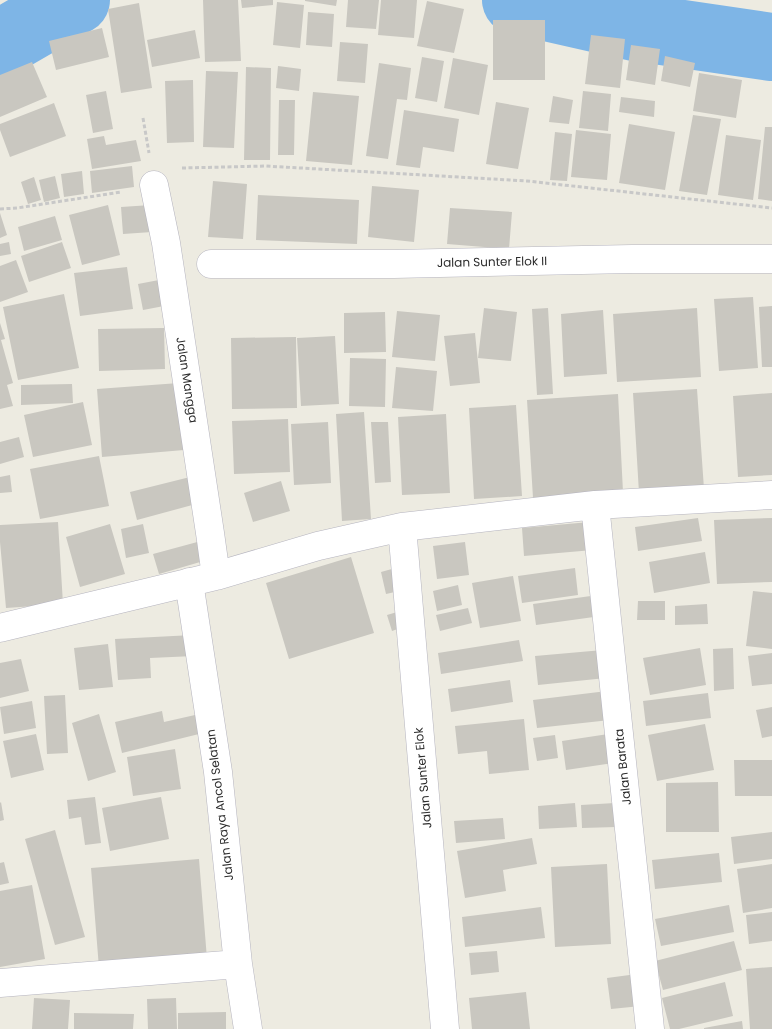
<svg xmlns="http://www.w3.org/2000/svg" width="772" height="1029" font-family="Poppins,sans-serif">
  <rect width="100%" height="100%" fill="#edebe1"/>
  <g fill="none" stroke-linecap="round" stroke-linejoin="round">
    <path stroke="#7eb5e6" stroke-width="68" d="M516,0l119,27 137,20
      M0,44l76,-44"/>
  </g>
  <path fill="#c9c7c0" d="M203,0h35l3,61 -36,1z
    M241,0h32v5l-31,3z
    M305,0h32l-1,6 -31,-5z
    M348,0h31l-3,29 -30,-2z
    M381,0h36l-3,38 -36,-3z
    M427,1l37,8 -10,44 -37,-7z
    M277,2l27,3 -4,43 -27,-3z
    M139,3l13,85 -31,5 -13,-84z
    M308,12l26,2 -2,33 -26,-2z
    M493,20h52v60h-52z
    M102,28l7,29 -53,13 -7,-29z
    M195,30l5,28 -48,9 -5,-27z
    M591,35l34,4 -5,49 -35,-4z
    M340,42l28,2 -3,39 -28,-2z
    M631,45l29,4 -5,36 -29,-5z
    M665,56l30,7 -5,24 -29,-6z
    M422,57l22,4 -7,41 -22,-4z
    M453,58l35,7 -9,50 -35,-7z
    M32,62l15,35 -47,20v-42z
    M379,63l32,5 -4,32 -10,-1 -9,60 -22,-3z
    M278,66l23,3 -2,22 -23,-3z
    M246,67l25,1 -1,92h-26z
    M206,71l32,1 -4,76 -31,-1z
    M699,73l43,7 -6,38 -43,-7z
    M193,80l1,62 -27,1 -2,-62z
    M106,91l7,38 -20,4 -7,-38z
    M583,91l28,3 -3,37 -29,-3z
    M313,92l46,4 -7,69 -46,-4z
    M553,96l20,4 -4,24 -20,-2z
    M621,97l34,4 -1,16 -35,-5z
    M279,100h16l-1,55h-16z
    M496,102l33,6 -11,61 -32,-5z
    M54,103l12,33 -56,21 -10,-27v-6z
    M404,110l55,9 -5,33 -31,-5 -3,21 -24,-3z
    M693,115l28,4 -14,76 -28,-4z
    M629,124l46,8 -10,58 -46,-7z
    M765,127h7v74l-14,-2z
    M576,130l35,4 -4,46 -36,-3z
    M555,132l17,2 -5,47 -17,-1z
    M726,135l35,5 -8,60 -35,-5z
    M104,136l2,9 30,-5 5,21 -49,8 -5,-30z
    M132,166l2,21 -42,6 -2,-22z
    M82,171l2,23 -20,3 -3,-23z
    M55,176l5,22 -16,4 -5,-22z
    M34,177l7,23 -13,4 -7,-22z
    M213,181l34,3 -4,55 -35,-2z
    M372,186l47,4 -5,52 -46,-5z
    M258,195l101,5 -2,44 -101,-4z
    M108,205l12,50 -38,10 -13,-50z
    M151,205l1,27 -29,2 -2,-27z
    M450,208l62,4 -3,37 -62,-5z
    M0,213l7,22 -7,3z
    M55,216l7,24 -38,11 -6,-24z
    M9,242l2,12 -11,2v-12z
    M62,242l9,26 -42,14 -8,-26z
    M16,260l12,32 -28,10v-36z
    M127,267l6,42 -53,7 -6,-43z
    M159,280l5,26 -21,4 -5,-26z
    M64,294l15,74 -61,12 -15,-73z
    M753,297l5,71 -39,3 -5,-72z
    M772,306v61h-10l-3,-60z
    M484,308l33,4 -6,49 -33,-3z
    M548,308l5,86 -16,1 -5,-86z
    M697,308l4,69 -84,5 -4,-68z
    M603,310l4,64 -43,3 -3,-63z
    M397,311l43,4 -5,46 -43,-4z
    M385,312l1,40 -42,1v-40z
    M0,323l5,16 -4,1 12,43 -6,2 6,21 -13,3z
    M164,328l1,41 -66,2 -1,-42z
    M475,333l5,50 -30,3 -6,-50z
    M335,336l4,68 -38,2 -4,-68z
    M296,337l1,71 -65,1 -1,-71z
    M350,358l36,1 -1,48 -36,-1z
    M396,367l41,4 -4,40 -41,-3z
    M179,383l5,67 -82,7 -5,-68z
    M72,384l1,19 -52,2v-20z
    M697,389l7,100 -65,4 -6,-100z
    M772,393v82l-34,2 -5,-81z
    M618,394l5,98 -90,6 -6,-98z
    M83,402l9,43 -59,12 -9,-42z
    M516,405l6,91 -48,3 -5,-91z
    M364,412l7,107 -29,2 -6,-107z
    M446,414l4,79 -48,2 -4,-78z
    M288,419l2,53 -56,2 -2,-53z
    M328,422l3,61 -37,2 -3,-61z
    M371,422h17l3,60 -16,1z
    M19,437l5,20 -24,7v-22z
    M99,456l10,50 -69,13 -10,-50z
    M10,475l2,17 -12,1v-16z
    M190,477l6,27 -59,16 -7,-28z
    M281,481l9,30 -37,11 -9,-29z
    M698,518l4,23 -64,10 -3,-24z
    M772,518v64l-55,2 -3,-64z
    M58,522l5,82 -57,4 -6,-66v-17z
    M590,522l3,28 -69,6 -2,-28z
    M110,524l15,50 -45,13 -14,-50z
    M143,524l6,29 -23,5 -5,-29z
    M201,541l6,19 -48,14 -6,-20z
    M465,542l4,33 -32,4 -4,-33z
    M705,552l5,31 -56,10 -5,-31z
    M351,557l23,76 -85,26 -23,-76z
    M399,567l5,23 -18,4 -5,-22z
    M575,568l3,27 -56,8 -4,-27z
    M513,576l8,45 -41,7 -8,-45z
    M458,585l4,20 -25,6 -4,-20z
    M753,591l19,2v56l-26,-3z
    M598,595l3,21 -65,9 -3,-21z
    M638,601h27v19h-28z
    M707,604l1,20 -33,1v-19z
    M468,608l4,15 -32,8 -4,-16z
    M404,610l5,15 -17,6 -5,-16z
    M193,635l1,21 -44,2 1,20 -33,2 -3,-41z
    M519,640l4,21 -82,13 -3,-21z
    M108,644l5,43 -34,3 -5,-42z
    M700,648l6,37 -56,10 -7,-37z
    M733,648l1,41 -20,2 -1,-42z
    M603,650l3,28 -68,7 -3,-29z
    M772,653v31l-20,2 -4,-30z
    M21,659l8,32 -29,7v-35z
    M510,680l3,22 -62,10 -3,-23z
    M607,691l3,29 -73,8 -4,-28z
    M708,693l3,25 -65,8 -3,-25z
    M65,695l3,58 -21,1 -3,-58z
    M32,701l4,27 -32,6 -4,-27z
    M772,707v29l-10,2 -6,-28z
    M162,711l2,11 31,-7 4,19 -77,19 -7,-31z
    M99,714l17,58 -28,9 -16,-58z
    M524,719l5,51 -40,4 -2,-23 -29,3 -3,-28z
    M705,724l9,46 -57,11 -9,-46z
    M615,733l5,29 -54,8 -4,-29z
    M36,734l8,36 -33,8 -8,-37z
    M555,735l3,23 -21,3 -4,-23z
    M175,749l6,40 -48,7 -6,-39z
    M734,760h38v36h-37z
    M718,782l1,50h-53v-49z
    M95,797l6,46 -16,2 -4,-28 -12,2 -2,-19z
    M161,797l8,42 -59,12 -8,-43z
    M1,802l3,18 -4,1v-18z
    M575,803l2,24 -38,2 -1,-23z
    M615,803l1,24 -34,1 -1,-23z
    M503,818l2,21 -49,4 -2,-22z
    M55,830l30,107 -30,8 -30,-106z
    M772,832v27l-38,5 -3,-27z
    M532,838l5,26 -34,6 3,21 -41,7 -8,-47z
    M719,853l3,29 -67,7 -3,-29z
    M199,859l8,100 -108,9 -8,-100z
    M4,862l5,21 -9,2v-22z
    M607,864l4,80 -56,3 -4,-80z
    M772,864v44l-29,5 -6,-44z
    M32,885l13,74 -45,8v-76z
    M729,905l5,27 -73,14 -6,-27z
    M541,907l4,31 -80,9 -3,-30z
    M772,912v29l-23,3 -3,-29z
    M734,941l8,29 -79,20 -8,-29z
    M497,951l2,21 -28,3 -2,-22z
    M772,967v62h-22l-4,-60z
    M637,974l4,32 -30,3 -4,-31z
    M725,982l8,34 -54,13h-9l-8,-31z
    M526,992l4,37h-58l-3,-31z
    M34,998l36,2 -2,29h-36z
    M176,998l1,31h-29l-1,-30z
    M226,1012v17h-48v-16z
    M74,1013l60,1 -1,15h-59z
    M742,1021l1,8h-39v-1z"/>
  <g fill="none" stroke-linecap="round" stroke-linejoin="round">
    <g stroke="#b5b4bf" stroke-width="29">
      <path id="minor" d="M154,185l12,58 44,290 6,43
        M211,264h183l238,-5h140
        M595,505l55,524
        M402,527l43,502
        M189,582l29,190 20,192 10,65
        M0,628l216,-52 102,-30 84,-19 193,-22 177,-10
        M0,983l238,-19"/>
    </g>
    <path stroke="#c8c8c8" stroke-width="3" stroke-dasharray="4 2.5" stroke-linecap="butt" d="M143,118l6,35
      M182,168l84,-2 261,15 245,27
      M0,209l17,-1 104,-16"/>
    <use href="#minor" stroke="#fff" stroke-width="28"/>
  </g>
  <g text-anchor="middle" stroke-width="4.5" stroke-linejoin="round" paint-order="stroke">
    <g font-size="12" fill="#2d2d2d" stroke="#fff">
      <text transform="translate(492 262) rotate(-1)" y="4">Jalan Sunter Elok II</text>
      <text transform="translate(187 380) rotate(81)" y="4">Jalan Mangga</text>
      <text transform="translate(623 767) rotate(-96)" y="4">Jalan Barata</text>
      <text transform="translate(423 778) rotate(-95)" y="4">Jalan Sunter Elok</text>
      <text transform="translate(220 805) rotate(-97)" y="4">Jalan Raya Ancol Selatan</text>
    </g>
  </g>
</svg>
